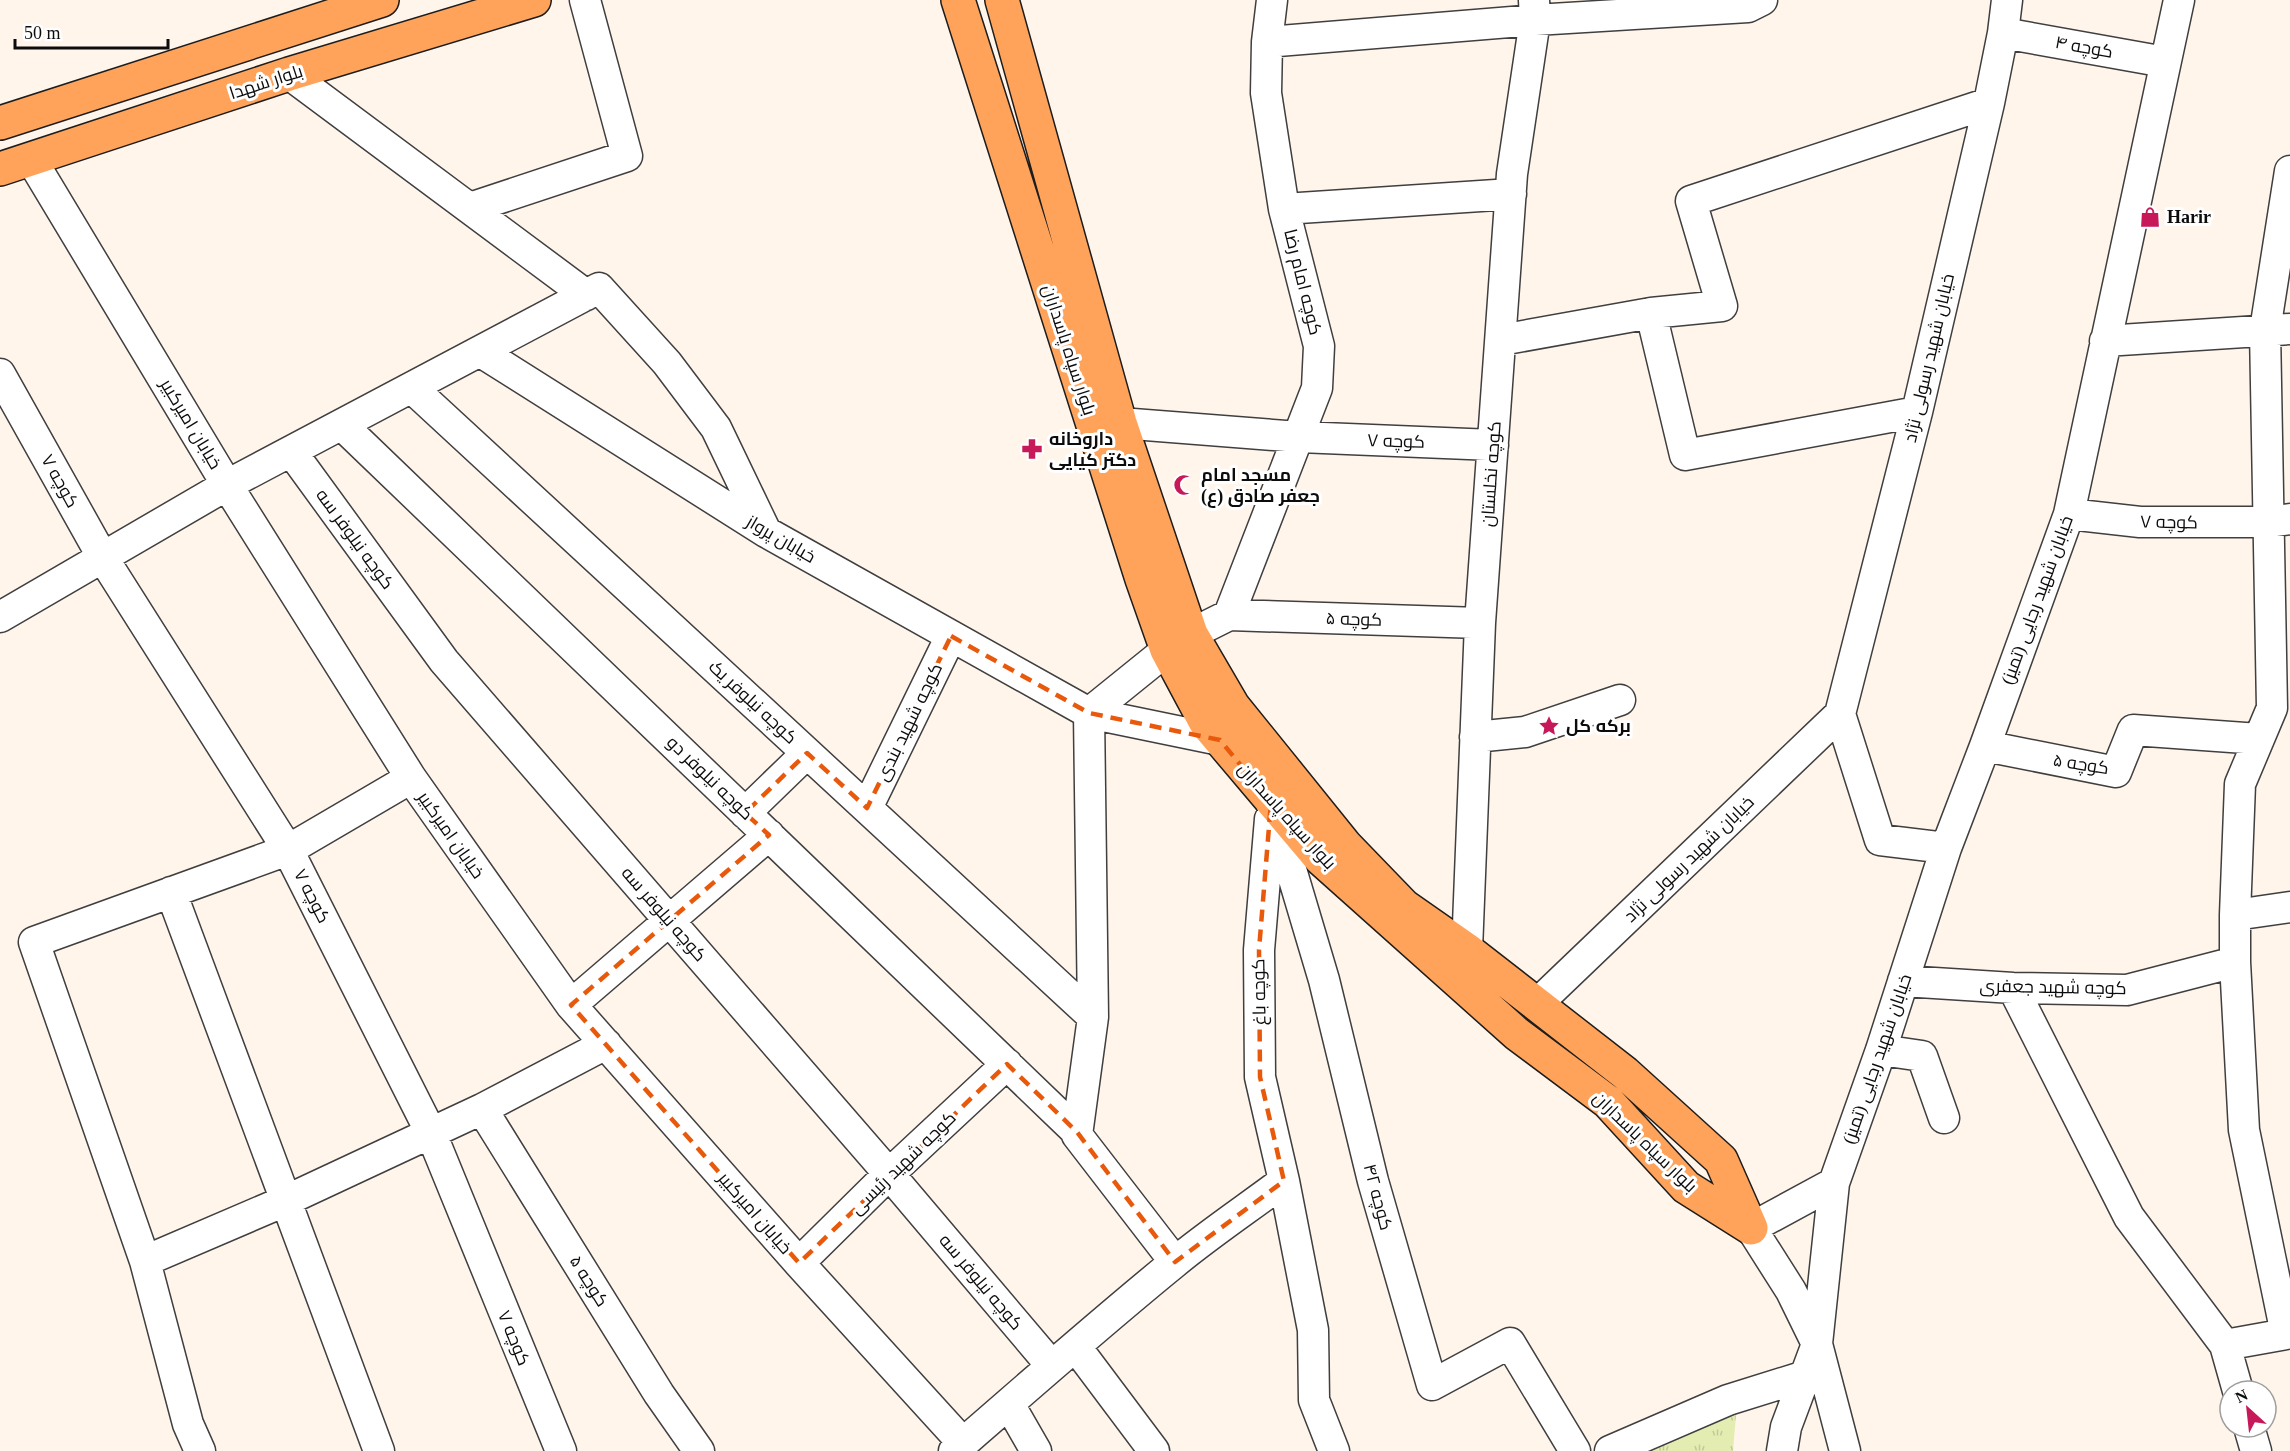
<svg xmlns="http://www.w3.org/2000/svg" width="2290" height="1451" font-family="'Times New Roman',Cairo,serif">
  <defs>
    <pattern id="park-tufts" width="24" height="20" patternUnits="userSpaceOnUse" patternTransform="scale(1.5)"><rect width="24" height="20" fill="#e3edb2"/><path d="M3 7l-1-3M5 7V3M7 7l1-3M15 17l-1-3M17 17v-4M19 17l1-3" fill="none" stroke="#c2ca98"/></pattern>
  </defs>
  <rect width="100%" height="100%" fill="#fff5eb"/>
  <path fill="url(#park-tufts)" d="M1736,1415l-3,36h-89z"/>
  <g fill="none" stroke-linecap="round" stroke-linejoin="round">
    <g stroke="#3f3f3f" stroke-width="33">
      <path id="minor" d="M2003,33l162,29
        M1267,42l268,-22 213,-13 14,-7
        M289,74l297,221
        M31,159l196,326 184,293 160,227 228,258 164,180
        M470,208l157,-52 -42,-156
        M1284,209l227,-15
        M1651,313l71,-7 -31,-105 298,-98
        M1501,340l150,-27 34,142 232,-43
        M2105,341l185,-12
        M481,352l285,180 323,181 131,27
        M0,374l103,184 185,292 143,283 130,318
        M412,388l681,629
        M1120,423l179,14 194,8
        M342,425l735,707
        M291,451l153,210 452,521 155,183
        M2069,514l71,8h129l21,-3
        M1229,615l251,8
        M0,617l227,-132 372,-197 68,75 49,65 50,104
        M1191,634l38,-19 88,-227 2,-42 -35,-137 -18,-116 1,-51 5,-42
        M1089,713l4,304 -16,118 98,127
        M1089,713l78,-63
        M1840,714l40,126 66,8
        M1475,737l50,-5 95,-32
        M1985,746l131,26 17,-42 126,9
        M1271,802l53,178 49,201 59,204 78,-42 65,108
        M867,808l84,-172
        M745,813l62,-60
        M1270,819l-11,131 1,127 24,104 29,149 1,70 20,51
        M171,892l208,559
        M2235,915l55,-8
        M1467,950l13,-327 32,-449 23,-154 -1,-20
        M1903,981l110,7 114,2 108,-28
        M2013,988l116,229 96,128 13,46
        M1537,1004l303,-290 77,-302 72,-309 14,-70 4,-33
        M571,1005l198,-170
        M1881,1050l41,6 22,62
        M482,1109l177,285 40,57
        M1834,1183l-83,45 40,63 26,53 28,107
        M145,1261l140,-60 197,-92 124,-65
        M799,1263l90,-89 118,-110
        M2225,1345l61,-11 -42,-204 -9,-168v-47l5,-131 32,-76 -7,-378 25,-159
        M1076,1347l78,104
        M1009,1404l27,47
        M2249,1427l7,24
        M200,1451l-12,-27 -43,-163 -111,-319 254,-92 123,-72
        M954,1451c73,-63 145,-127 220,-188 35,-29 74,-55 110,-82
        M1610,1451l118,-51 77,-24
        M1782,1451l4,-24 31,-83 17,-161 47,-133 65,-202 39,-102 84,-232 110,-514"/>
    </g>
    <g stroke="#1d1d1d" stroke-width="36">
      <path id="major" d="M958,0l184,579 25,71 39,73 115,136 196,175 91,68 78,85 65,41
        M1002,0l118,423 71,211 42,72 113,140 58,60 63,44 158,123 96,87 30,68
        M0,123l382,-123
        M0,169l289,-95 245,-74"/>
    </g>
    <use href="#minor" stroke="#fff" stroke-width="30"/>
    <use href="#major" stroke="#ffa35b" stroke-width="33"/>
  </g>
  <path fill="none" stroke="#e8590c" stroke-width="4.5" stroke-dasharray="12 8" stroke-linejoin="round" d="M951,636l138,77 131,27 51,62 -12,148 1,127 24,104 -109,81 -98,-130 -70,-68 -208,199 -228,-258 198,-170 -24,-22 62,-60 60,55z"/>
  <defs>
    <g id="shop-bare" transform="scale(1.62)"><path d="M-5-2.5h2.3a2.7 3.5 0 0 1 5.4 0H5L5.5 6h-11ZM-1.5-2.5h3a1.5 2.3 0 0 0-3 0Z" fill="#c71959" stroke="#fff" stroke-width="2.5" paint-order="stroke"/></g>
    <g id="pharmacy-bare" transform="scale(1.62)"><path d="M-2-6h4v4h4v4h-4v4h-4v-4h-4v-4h4Z" fill="#c71959" stroke="#fff" stroke-width="2.5" paint-order="stroke"/></g>
    <g id="mosque-bare" transform="scale(1.62)"><path d="M3.5-4.9A6 6 0 1 0 3.5 4.9A5 5 0 1 1 3.5-4.9Z" fill="#c71959" stroke="#fff" stroke-width="2.5" paint-order="stroke"/></g>
    <g id="sight-bare" transform="scale(1.62)"><path d="M0-6L1.8-2.2L6-1.7L2.9 1.2L3.7 5.4L0 3.3L-3.7 5.4L-2.9 1.2L-6-1.7L-1.8-2.2Z" fill="#c71959" stroke="#fff" stroke-width="2.5" paint-order="stroke"/></g>
  </defs>
  <g fill-rule="evenodd">
    <use href="#shop-bare" x="2150" y="217"/>
    <use href="#pharmacy-bare" x="1032" y="449"/>
    <use href="#mosque-bare" x="1184" y="485"/>
    <use href="#sight-bare" x="1549" y="726"/>
  </g>
  <g text-anchor="middle" stroke-width="6" stroke-linejoin="round" paint-order="stroke">
    <g font-size="18" fill="#0c0c0c" stroke="#fff">
      <text transform="translate(2084 47) rotate(10)" y="6">کوچه ۴</text>
      <text transform="translate(266 82) rotate(-18)" y="6">بلوار شهدا</text>
      <text transform="translate(1303 282) rotate(76)" y="6">کوچه امام رضا</text>
      <text transform="translate(1069 350) rotate(72)" y="6">بلوار سپاه پاسداران</text>
      <text transform="translate(1929 358) rotate(-77)" y="6">خیابان شهید رسولی نژاد</text>
      <text transform="translate(191 424) rotate(59)" y="6">خیابان امیرکبیر</text>
      <text transform="translate(1396 441) rotate(2)" y="6">کوچه ۷</text>
      <text transform="translate(1491 474) rotate(-86)" y="6">کوچه نخلستان</text>
      <text transform="translate(60 481) rotate(61)" y="6">کوچه ۷</text>
      <text transform="translate(2169 522) rotate(1)" y="6">کوچه ۷</text>
      <text transform="translate(355 539) rotate(54)" y="6">کوچه نیلوفر سه</text>
      <text transform="translate(781 539) rotate(30)" y="6">خیابان پرواز</text>
      <text transform="translate(2037 600) rotate(-70)" y="6">خیابان شهید رجایی (تمیز)</text>
      <text transform="translate(1354 619) rotate(2)" y="6">کوچه ۵</text>
      <text transform="translate(753 702) rotate(43)" y="6">کوچه نیلوفر یک</text>
      <text transform="translate(909 722) rotate(-64)" y="6">کوچه شهید بندی</text>
      <text transform="translate(2081 764) rotate(9)" y="6">کوچه ۵</text>
      <text transform="translate(710 778) rotate(44)" y="6">کوچه نیلوفر دو</text>
      <text transform="translate(1287 816) rotate(48)" y="6">بلوار سپاه پاسداران</text>
      <text transform="translate(451 835) rotate(55)" y="6">خیابان امیرکبیر</text>
      <text transform="translate(1689 859) rotate(-44)" y="6">خیابان شهید رسولی نژاد</text>
      <text transform="translate(312 896) rotate(63)" y="6">کوچه ۷</text>
      <text transform="translate(664 914) rotate(49)" y="6">کوچه نیلوفر سه</text>
      <text transform="translate(2053 987) rotate(1)" y="6">کوچه شهید جعفری</text>
      <text transform="translate(1259 992) rotate(-91)" y="6">کوچه باغ</text>
      <text transform="translate(1877 1059) rotate(-71)" y="6">خیابان شهید رجایی (تمیز)</text>
      <text transform="translate(1645 1142) rotate(44)" y="6">بلوار سپاه پاسداران</text>
      <text transform="translate(903 1163) rotate(-44)" y="6">کوچه شهید رئیسی</text>
      <text transform="translate(1378 1197) rotate(75)" y="6">کوچه ۴۲</text>
      <text transform="translate(755 1213) rotate(49)" y="6">خیابان امیرکبیر</text>
      <text transform="translate(589 1281) rotate(58)" y="6">کوچه ۵</text>
      <text transform="translate(981 1282) rotate(50)" y="6">کوچه نیلوفر سه</text>
      <text transform="translate(514 1338) rotate(68)" y="6">کوچه ۷</text>
    </g>
    <g font-size="18" font-weight="bold" fill="#0c0c0c" stroke="#fff" text-anchor="start">
      <text x="2167" y="223">Harir</text>
      <text x="1049" y="445">داروخانه<tspan x="1049" dy="21">دکتر کیایی</tspan></text>
      <text x="1201" y="481">مسجد امام<tspan x="1201" dy="21">جعفر صادق (ع)</tspan></text>
      <text x="1566" y="732">برکه کل</text>
    </g>
  </g>
  <g transform="translate(2248 1409) rotate(333)"><circle r="28" fill="#ffffff" stroke="#9e9e9e" stroke-width="1.5"/>
  <path d="M0-4.5L10 22L0 15L-10 22Z" fill="#c71959"/>
  <text y="-9" font-size="16" font-weight="bold" text-anchor="middle" fill="#0c0c0c">N</text>
  </g>
  <path d="M15 39v9h153v-9" fill="none" stroke="#0c0c0c" stroke-width="3"/>
  <text x="24" y="39" font-size="18" fill="#0c0c0c" stroke="#ffffff" stroke-width="4.5" paint-order="stroke">50 m</text>
</svg>
